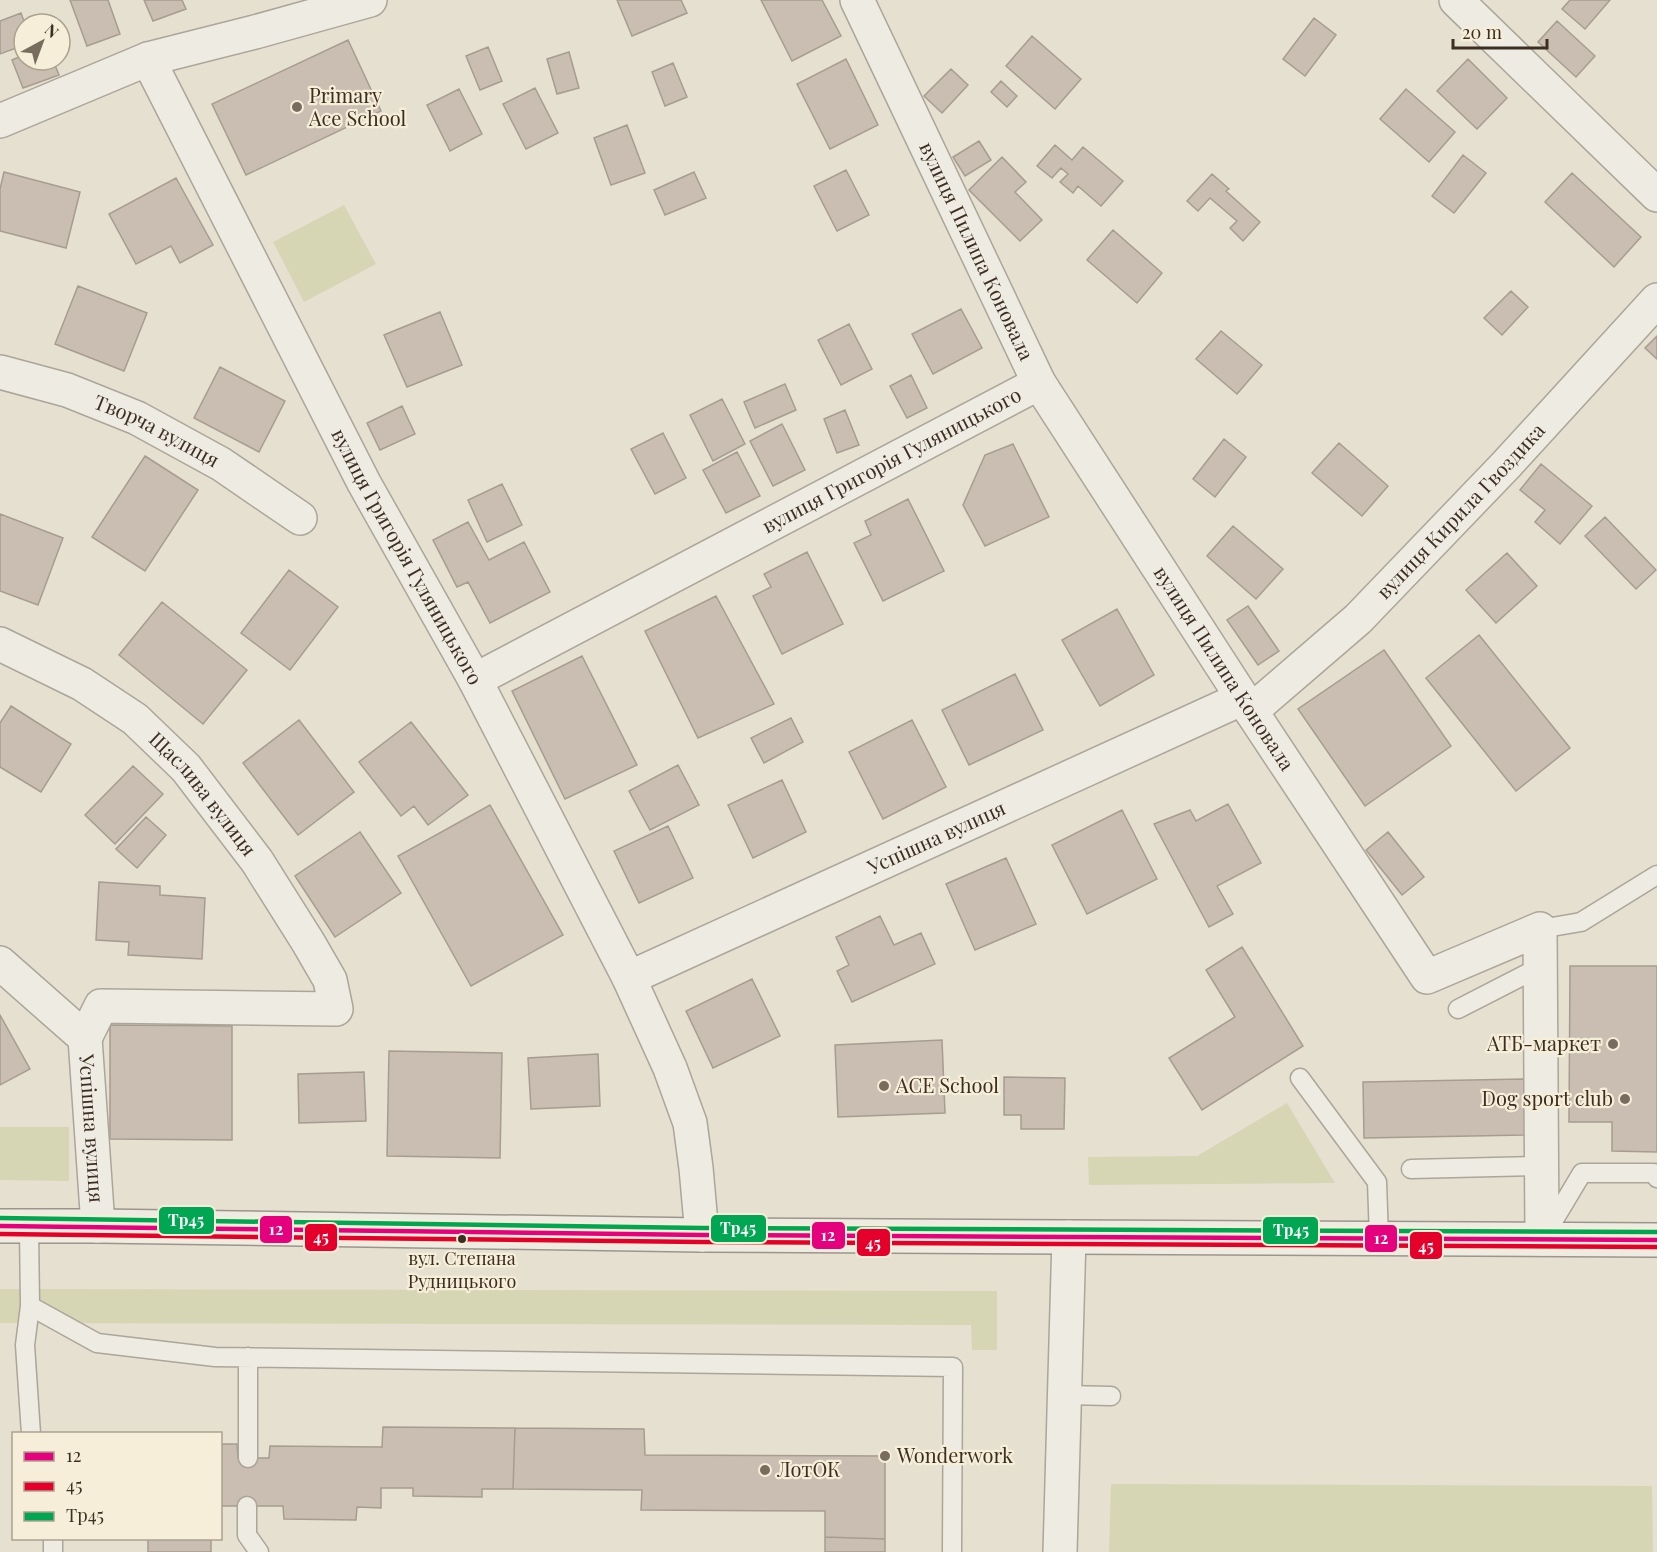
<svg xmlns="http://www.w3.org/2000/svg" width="1657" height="1552" font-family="'Playfair Display',serif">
  <rect width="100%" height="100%" fill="#e6e0d1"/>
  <path fill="#d6d6b4" d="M344,205l32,59 -72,38 -31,-60z
    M1287,1103l48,80 -246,2 -1,-28 109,-1z
    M0,1127h69v54l-69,-1z
    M0,1289l997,2v59h-25l-1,-25 -971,-2z
    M1111,1484l541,2 1,66h-544z"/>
  <path fill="#cabeb2" stroke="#a79c90" stroke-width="1.5" d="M70,0h38l12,34 -33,12z
    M144,0h38l4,9 -33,12z
    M617,0h64l6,13 -55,23z
    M761,0h61l19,36 -49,25z
    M1570,0h40l-25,29 -23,-20z
    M21,13l4,11 -1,21 -24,9v-33z
    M1314,18l22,17 -31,41 -22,-17z
    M1557,21l38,35 -19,21 -38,-35z
    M1032,36l49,43 -26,30 -49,-43z
    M348,40l33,71 -135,64 -34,-71z
    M488,47l14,34 -22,9 -14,-34z
    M569,52l10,36 -22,6 -10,-35z
    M24,55v5h29l6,15 -36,13 -11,-28z
    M846,59l32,66 -48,24 -33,-65z
    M1468,59l39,39 -30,31 -40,-38z
    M673,63l14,34 -22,9 -13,-34z
    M951,69l17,16 -26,28 -18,-17z
    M1001,81l16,15 -10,11 -16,-15z
    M535,88l23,45 -32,16 -23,-45z
    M459,89l23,45 -32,17 -23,-46z
    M1406,89l49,43 -26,30 -49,-43z
    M627,125l18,48 -34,12 -17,-47z
    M979,141l12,19 -26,16 -12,-19z
    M1055,145l17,15 11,-13 40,34 -22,25 -23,-20 -5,7 -13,-11 8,-8 -7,-6 -9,10 -15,-12z
    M1463,155l23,18 -32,40 -22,-17z
    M1002,157l24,25 -11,10 27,28 -22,21 -51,-51z
    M846,170l23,45 -32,16 -23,-45z
    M4,172l76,20 -14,56 -66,-17v-42z
    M694,172l12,26 -41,17 -11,-25z
    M1572,173l69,64 -27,30 -69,-65z
    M1212,174l17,15 -3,2 34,31 -17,19 -13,-13 7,-7 -27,-23 -12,13 -11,-10z
    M176,178l37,67 -33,18 -9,-17 -35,18 -27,-50z
    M1113,230l49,43 -25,30 -50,-43z
    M78,286l69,27 -23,58 -69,-27z
    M1511,291l17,16 -26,28 -18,-17z
    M961,309l21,39 -49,26 -21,-40z
    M440,312l22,53 -55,22 -23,-52z
    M849,324l23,45 -31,16 -23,-45z
    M1221,331l41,34 -25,29 -41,-35z
    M1657,336v23l-12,-11z
    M220,367l65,34 -26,51 -65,-34z
    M911,375l16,33 -20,10 -17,-32z
    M785,384l11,26 -41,18 -11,-26z
    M722,399l23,45 -32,17 -23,-46z
    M402,406l13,28 -35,16 -13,-27z
    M845,410l14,35 -22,8 -13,-34z
    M782,424l23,46 -32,16 -23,-45z
    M663,433l23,45 -31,16 -24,-45z
    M1224,439l22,18 -31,40 -22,-18z
    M1339,443l49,43 -26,30 -50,-43z
    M1013,444l36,73 -64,29 -22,-41 22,-50z
    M737,452l23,44 -34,17 -23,-43z
    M145,456l53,34 -53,81 -53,-34z
    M1541,464l51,42 -32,38 -25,-22 10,-12 -25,-20z
    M502,484l20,41 -35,17 -19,-42z
    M908,499l36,72 -61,30 -29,-58 17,-8 -6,-14z
    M0,514l63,24 -25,67 -38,-14z
    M1605,517l51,53 -20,19 -51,-53z
    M468,522l21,38 35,-18 26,50 -60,31 -22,-41 -11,5 -24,-47z
    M1233,526l50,43 -27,30 -49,-43z
    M807,552l36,72 -61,30 -29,-58 18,-9 -7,-13z
    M1507,553l30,33 -41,37 -30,-33z
    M289,570l49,37 -48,63 -49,-37z
    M716,596l58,108 -76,34 -53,-107z
    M162,602l85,68 -44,54 -84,-69z
    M1248,606l31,45 -21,14 -31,-45z
    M1117,609l37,66 -54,31 -38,-66z
    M1479,635l91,113 -54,43 -90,-113z
    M1384,650l67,96 -86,60 -67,-97z
    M582,656l55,109 -72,34 -53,-108z
    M1015,674l28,56 -74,35 -27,-55z
    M11,706l60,38 -30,48 -41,-25v-44z
    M791,718l12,24 -39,21 -13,-25z
    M299,720l55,72 -56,43 -55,-72z
    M912,720l34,67 -63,32 -34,-67z
    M411,722l57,73 -40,30 -14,-19 -13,10 -42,-54z
    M678,765l21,40 -49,25 -21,-39z
    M133,766l30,28 -48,50 -30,-29z
    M782,780l24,52 -53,26 -25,-53z
    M1228,804l33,59 -44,23 16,28 -24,13 -55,-103 36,-14 6,11z
    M490,805l73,130 -92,51 -73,-130z
    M1122,810l35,69 -70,35 -35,-69z
    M146,817l20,18 -29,33 -21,-19z
    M668,826l25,52 -54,25 -25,-52z
    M360,832l41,61 -66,44 -40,-61z
    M1388,832l36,45 -22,18 -36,-45z
    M1006,858l30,66 -61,26 -29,-66z
    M99,882l61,4v9l45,3 -3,61 -74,-4 1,-13 -33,-2z
    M880,916l14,29 27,-12 14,31 -83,38 -15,-31 12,-6 -13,-28z
    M1242,947l61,99 -101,64 -33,-52 66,-41 -29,-47z
    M1570,966h87v186l-45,-1v-29h-43z
    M752,979l28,57 -67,32 -27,-57z
    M0,1015l30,54 -30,16z
    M110,1025l122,1v114l-122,-1z
    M942,1040l3,73 -107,4 -3,-72z
    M389,1051l113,2 -2,105 -113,-2z
    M598,1054l2,52 -69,3 -3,-51z
    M364,1072l2,49 -67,2 -1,-49z
    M1004,1077l61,1 -1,51h-43v-14h-17z
    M1524,1079l1,56 -161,3 -1,-56z
    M383,1427l132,1 -2,61h-31v8l-69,-1v-8h-32v20l-24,-1 -1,13 -72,-1 -1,-13h-63v-62h17l1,14h31l1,-12 112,1z
    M515,1428l129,1 1,26 240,1v83l-60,-2v-26l-184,-1 1,-20 -129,-1z
    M825,1537l60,2v13h-60z
    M148,1538h63v14h-63z"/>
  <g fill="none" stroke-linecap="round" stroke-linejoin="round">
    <g stroke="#aca599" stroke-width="21">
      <path id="service" d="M1540,929l41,-7 76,-47
        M1458,1009l82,-42
        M1300,1078l77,104 2,56
        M1411,1169l131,-3
        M29,1227l1,79 -5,39 6,89
        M1546,1233l36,-60h72l3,5
        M30,1306l67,37 118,14 738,10 -1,185
        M248,1357v101
        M1065,1395l46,1
        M247,1506v29l12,17
        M53,1538v14"/>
    </g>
    <g stroke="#aca599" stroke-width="36">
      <g id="minor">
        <path id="s1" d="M857,0l182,383 212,328 176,266 113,-48 2,310"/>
        <path d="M1456,0l201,195"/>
        <path id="s2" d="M148,59l216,424 111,197 154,298 41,90 20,55 6,45 6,67"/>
        <path d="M0,121l148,-62 107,-27 115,-32"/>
        <path id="s3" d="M0,372l67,18 70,28 84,46 79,54"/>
        <path id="s4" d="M0,644l82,40 53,35 51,49 71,93 51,81 22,38 6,29 -235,-3 -16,32"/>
        <path id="s5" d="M475,680l564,-297"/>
        <path id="s6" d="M1251,711l107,-92 148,-154 151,-165"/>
        <path id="s7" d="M0,963l85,75 13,188"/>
        <path id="s8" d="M629,978l614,-280"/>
        <path d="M1060,1552l9,-315"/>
      </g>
    </g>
    <g stroke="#9c958a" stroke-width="36">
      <path id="secondary" d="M0,1226h98l604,9 955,5"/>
    </g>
    <use href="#service" stroke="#eeebe2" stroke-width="18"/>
    <use href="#minor" stroke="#eeebe2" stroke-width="33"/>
    <use href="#secondary" stroke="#eeebe2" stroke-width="33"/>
    <g stroke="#f6eed8" stroke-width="9">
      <path id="bus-1" d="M0,1226l702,9 955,5"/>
    </g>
    <g stroke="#f6eed8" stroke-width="9">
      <path id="bus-2" d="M0,1234l702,8 955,5"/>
    </g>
    <g stroke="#f6eed8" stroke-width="9">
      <path id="bus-3" d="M0,1218l702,10 955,4"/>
    </g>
    <use href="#bus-1" stroke="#e5007d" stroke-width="4.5"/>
    <use href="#bus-2" stroke="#e4002b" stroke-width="4.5"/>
    <use href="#bus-3" stroke="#00a651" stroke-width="4.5"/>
  </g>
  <g fill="#786c5e" stroke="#f6eed8" stroke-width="2">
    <circle cx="297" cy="107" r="6"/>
    <circle cx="1613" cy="1044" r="6"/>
    <circle cx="884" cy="1086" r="6"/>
    <circle cx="1625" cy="1099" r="6"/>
    <circle cx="885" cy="1456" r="6"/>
    <circle cx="765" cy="1470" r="6"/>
  </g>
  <circle fill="#3c2e20" stroke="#f6eed8" stroke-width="2" cx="462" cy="1239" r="5"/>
  <g text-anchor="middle" stroke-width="4.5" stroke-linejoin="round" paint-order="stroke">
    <g font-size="18" fill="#3c2e20" stroke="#f6eed8">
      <text x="462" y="1265">вул. Степана<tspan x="462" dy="23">Рудницького</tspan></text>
    </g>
    <g font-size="20" fill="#3c2e20" stroke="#f6eed8" text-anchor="start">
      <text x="309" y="103">Primary<tspan x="309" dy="23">Ace School</tspan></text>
      <text x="1601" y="1051" text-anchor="end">АТБ-маркет</text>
      <text x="896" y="1093">ACE School</text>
      <text x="1613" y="1106" text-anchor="end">Dog sport club</text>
      <text x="897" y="1463">Wonderwork</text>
      <text x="777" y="1477">ЛотОК</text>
    </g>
    <g font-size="20" fill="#3c2e20" stroke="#f6eed8">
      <text dy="7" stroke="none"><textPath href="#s1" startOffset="278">вулиця Пилипа Коновала</textPath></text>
      <text dy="7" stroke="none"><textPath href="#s3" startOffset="168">Творча вулиця</textPath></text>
      <text dy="7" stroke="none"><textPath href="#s5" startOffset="471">вулиця Григорія Гуляницького</textPath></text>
      <text dy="7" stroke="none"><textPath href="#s6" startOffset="290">вулиця Кирила Гвоздика</textPath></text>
      <text dy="7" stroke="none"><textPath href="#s2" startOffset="561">вулиця Григорія Гуляницького</textPath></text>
      <text dy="7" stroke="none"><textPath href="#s1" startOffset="764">вулиця Пилипа Коновала</textPath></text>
      <text dy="7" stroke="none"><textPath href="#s4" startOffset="256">Щаслива вулиця</textPath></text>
      <text dy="7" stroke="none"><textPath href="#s8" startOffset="338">Успішна вулиця</textPath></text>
      <text dy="7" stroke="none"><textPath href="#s7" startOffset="204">Успішна вулиця</textPath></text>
    </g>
  </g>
  <g stroke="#f6eed8" stroke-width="2">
    <rect x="158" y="1206" width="57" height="29" rx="6" fill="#00a651"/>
    <rect x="710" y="1214" width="57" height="29" rx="6" fill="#00a651"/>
    <rect x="259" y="1215" width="34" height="29" rx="6" fill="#e5007d"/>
    <rect x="1262" y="1216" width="57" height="29" rx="6" fill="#00a651"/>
    <rect x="811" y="1221" width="35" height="29" rx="6" fill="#e5007d"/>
    <rect x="304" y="1223" width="34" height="29" rx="6" fill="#e4002b"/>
    <rect x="1364" y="1224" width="34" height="29" rx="6" fill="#e5007d"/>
    <rect x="856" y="1228" width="35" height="29" rx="6" fill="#e4002b"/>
    <rect x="1409" y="1231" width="34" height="29" rx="6" fill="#e4002b"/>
  </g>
  <g font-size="16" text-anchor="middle" font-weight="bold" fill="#fff">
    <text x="186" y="1226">Тр45</text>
    <text x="738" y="1234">Тр45</text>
    <text x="276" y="1235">12</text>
    <text x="1291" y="1236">Тр45</text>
    <text x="828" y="1241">12</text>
    <text x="321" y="1243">45</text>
    <text x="1381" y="1244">12</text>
    <text x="873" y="1249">45</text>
    <text x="1426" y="1252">45</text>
  </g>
  <rect x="12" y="1432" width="210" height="108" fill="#f6eed8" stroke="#aca18e" stroke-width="1.5"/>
  <rect x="24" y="1452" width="30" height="9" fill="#e5007d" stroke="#aca18e" stroke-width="1.5"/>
  <text x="66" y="1462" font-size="18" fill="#3c2e20">12</text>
  <rect x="24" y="1482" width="30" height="9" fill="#e4002b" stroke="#aca18e" stroke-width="1.5"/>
  <text x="66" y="1492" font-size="18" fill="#3c2e20">45</text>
  <rect x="24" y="1512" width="30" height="9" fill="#00a651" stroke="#aca18e" stroke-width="1.5"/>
  <text x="66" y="1522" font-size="18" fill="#3c2e20">Тр45</text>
  <g transform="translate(42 42) rotate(41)"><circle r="28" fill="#f6eed8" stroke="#aca18e" stroke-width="1.5"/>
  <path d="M0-4.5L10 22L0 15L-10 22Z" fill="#786c5e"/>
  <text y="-9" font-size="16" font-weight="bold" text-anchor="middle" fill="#3c2e20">N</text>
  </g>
  <path d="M1453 39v9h94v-9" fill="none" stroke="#3c2e20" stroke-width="3"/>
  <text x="1462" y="39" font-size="18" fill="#3c2e20" stroke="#f6eed8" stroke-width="4.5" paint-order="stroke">20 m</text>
</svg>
